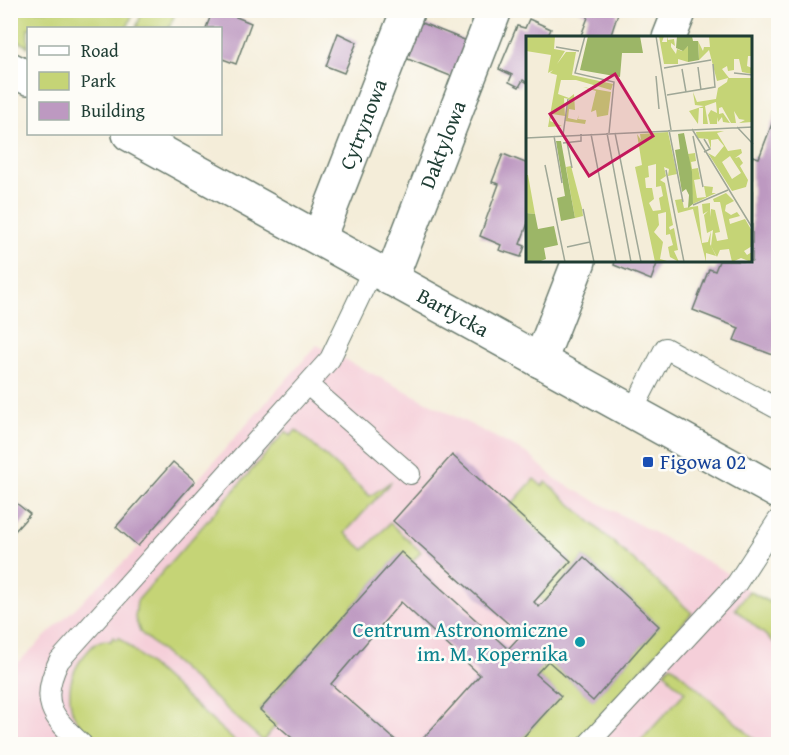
<svg xmlns="http://www.w3.org/2000/svg" width="789" height="755" font-family="'Gentium Book Plus',serif">
  <rect width="100%" height="100%" fill="#fdfcf7"/>
  <filter id="ink" filterUnits="userSpaceOnUse"><feTurbulence type="fractalNoise" baseFrequency=".0167" numOctaves="2"/><feDisplacementMap in="SourceGraphic" scale="12" xChannelSelector="R" yChannelSelector="G"/><feConvolveMatrix kernelMatrix="1 2 1 2 8 2 1 2 1" color-interpolation-filters="sRGB"/></filter>
  <filter id="wash" filterUnits="userSpaceOnUse"><feTurbulence type="fractalNoise" baseFrequency=".008" numOctaves="4" result="noise"/><feDisplacementMap in="SourceGraphic" scale="24" xChannelSelector="R" yChannelSelector="G"/><feGaussianBlur stdDeviation="1.35" result="paint"/><feColorMatrix in="noise" values="0 0 0 0 0 0 0 0 0 0 0 0 0 0 0 0 0 1.4 0 .05"/><feComposite in="paint" operator="in"/></filter>
  <g filter="url(#wash)">
    <rect width="100%" height="100%" fill="#f4edd9"/>
    <path fill="#f5cfd9" d="M317,345l211,109 27,25 168,91 26,21 29,16v137h-766l-1,-1v-74l121,-115z"/>
    <path fill="#c5d476" stroke="#728855" stroke-width="1.5" d="M11,10h123v1l-7,17h-99v19l-17,-11z
      M143,10h33v1l-7,17h-33z
      M296,430l74,66 22,-15 -47,52 19,17 26,-27 31,29 -9,10 -11,-9 -141,156 17,15 -14,17 -123,-109 -5,-14 2,-17 149,-170 5,5z
      M534,479l8,7 4,-4 146,131 -117,131h-58l43,-48 -24,-22 12,-13 45,39 66,-74 -75,-69 -40,45 -5,-5 31,-36 -61,-54z
      M749,591l29,16v39l-43,-37z
      M113,637l4,3 2,-3 119,107h-136c-11,-10 -29,-21 -31,-38 -4,-21 3,-40 17,-55 7,-8 12,-13 23,-10z
      M671,665l89,79h-122l47,-52 -15,-13 -5,-8z"/>
    <g id="blocks">
      <path fill="#bd99c1" d="M213,10h6l32,13 -15,41 -16,-6v-30h-14z
        M578,10h41l-9,28h-30l9,-23z
        M529,19l22,10 -4,9h-19v45l-5,-3 -4,7 -10,-5 3,-7 -13,-6 18,-43 8,2z
        M417,21l55,22 -14,36 -55,-22z
        M338,33l19,9 -13,31 -18,-7z
        M778,108v233l-5,14 -39,-15 5,-12 -46,-18 16,-41 6,2 4,-10h33v-102l1,-3 6,2z
        M503,154l25,10v59l-8,21 5,2 -4,11 -22,-7 2,-5 -21,-9 19,-52 -7,-2z
        M615,261h43l-7,19 -37,-15z
        M452,455l119,106 -37,41 5,5 45,-50 75,69 -66,75 -45,-40 -12,13 25,22 -44,48h-99l62,-69 -79,-73 -70,82 69,60h-101l-39,-34 141,-158 107,97 13,-14 -128,-114z
        M173,462l22,19 -57,65 -22,-19z
        M10,498l20,16 -16,18 -4,-3z"/>
    </g>
  </g>
  <g filter="url(#ink)">
    <use href="#blocks" fill-opacity="0" stroke="#6a7b6e" stroke-width="1.5"/>
    <g fill="none" stroke-linecap="round" stroke-linejoin="round">
      <g stroke="#6a7b6e" stroke-width="22">
        <path id="service" d="M308,385l102,89
          M632,412l33,-64 113,61
          M82,744c-31,-27 -43,-43 -23,-83l271,-302 43,-90
          M588,744l149,-161 41,-63"/>
      </g>
      <g stroke="#6a7b6e" stroke-width="36">
        <g id="minor">
          <path d="M669,38l11,-28"/>
          <path id="s1" d="M319,238l89,-228"/>
          <path id="s2" d="M391,279l104,-269"/>
          <path d="M540,361l39,-100"/>
        </g>
      </g>
      <g stroke="#6a7b6e" stroke-width="36">
        <g id="tertiary">
          <path d="M10,69l18,9"/>
          <path id="s3" d="M129,134l649,358"/>
        </g>
      </g>
      <use href="#service" stroke="#fff" stroke-width="20"/>
      <use href="#minor" stroke="#fff" stroke-width="33"/>
      <use href="#tertiary" stroke="#fff" stroke-width="33"/>
    </g>
  </g>
  <rect fill="#1a4fb4" stroke="#fdfcf7" stroke-width="2" x="642" y="456" width="12" height="12" rx="3"/>
  <circle fill="#0f9aa8" stroke="#fdfcf7" stroke-width="2" cx="580" cy="642" r="6"/>
  <g text-anchor="middle" stroke-width="5" stroke-linejoin="round" paint-order="stroke">
    <g font-size="21" fill="#1f3d34" stroke="#fdfcf7">
      <text dy="7" stroke="none"><textPath href="#s1" startOffset="122">Cytrynowa</textPath></text>
      <text dy="7" stroke="none"><textPath href="#s2" startOffset="144">Daktylowa</textPath></text>
      <text dy="7" stroke="none"><textPath href="#s3" startOffset="370">Bartycka</textPath></text>
    </g>
    <g font-size="21" fill="#164399" stroke="#fdfcf7" text-anchor="start">
      <text x="660" y="469">Figowa 02</text>
    </g>
    <g font-size="21" fill="#0d838f" stroke="#fdfcf7" text-anchor="end">
      <text x="568" y="637">Centrum Astronomiczne<tspan x="568" dy="24">im. M. Kopernika</tspan></text>
    </g>
  </g>
  <g transform="translate(526 36)">
    <rect width="226" height="226" fill="#f4edd9"/>
    <path d="M0,0h29l-1,13 11,2 -8,13 9,-12h10l-4,23 41,9 -2,6 -35,-10h-15l-3,14 11,4 5,-4 1,16 -6,-1 -1,9 9,2 2,-5 -1,4 8,1 -1,4 -20,-3 4,-22 -5,-1 1,18 -13,-2 -2,7 12,5 -14,1 9,-52 -7,-2 3,-3 -5,3 3,-18 -25,-4zM133,0h5l-2,6h5v-6l1,4 6,-1 1,7 -4,-3v4l5,7 1,-5 5,2 6,-5v16l-10,-3v5h-14zM183,0h43v20h-4l-1,10 5,2v6l-10,-2 -3,-13h-5v11l-6,1 -1,-5 -5,3 7,9h23v44l-13,1 6,-3 -6,-1 -5,-8 2,12h-5l-9,-16 -3,1v6l4,-1 7,10 -7,-1 -1,-5 -4,5 -1,-5v7h-7l-2,-9 3,-5 6,3 -1,-11 -11,4 3,18h-5v-16h-4l-1,16 -9,-13 15,-5 -9,-1 -2,-13 4,10 19,-3 2,-11 9,-6 1,-4 -11,3 -8,-31 -10,10 -1,-19 5,10 1,-4h6zM57,51l28,5 -3,23 -11,2 -1,-7 -5,2 5,-21zM198,95l-7,2 11,18 13,-2 1,4 -7,5 4,-1 4,6 -3,3 8,14 -2,7 -14,4 -24,-38 7,4 9,-11 -6,-7 -7,1v9l-3,-10 -11,-1 -1,-6zM204,120l11,17 -9,6 -10,-17zM142,96l9,42 -9,2 1,-7 -5,-2 2,9 -6,4 5,3 8,42 -4,2 1,3 4,-2 4,22 -4,1 5,11 -9,-5 -2,-10 5,-2 -3,-11 -4,1v-23l-8,2 1,11 -5,7 9,10 -3,17 7,2 -12,1 -20,-95 7,-2 -5,-31 4,6 -1,-6zM130,128v23l5,-1 2,10 -4,2 2,12 -8,1 -4,-8 5,-4 -2,-11h-6l-1,-10 4,-1 -1,-11zM169,117l1,8 -5,1 1,7 6,-1 2,11 -6,1 3,18 9,-1 -2,-11 9,1 -1,6h4l-23,11 -5,-50zM45,130l11,42 1,8 -8,2 -9,-51zM0,139h2l7,39 -9,-1zM200,157l8,8 -8,4 -1,6 6,4 6,-3 3,4 -11,3 1,5 15,-5 7,12v15l-8,5 3,4 5,-3 -1,10 -10,-4 -9,4 -3,-13 -9,1 -3,7 -6,-11 2,-16 -6,3 -3,-18 4,-4 -5,3 -1,-10 8,-1v14l1,-8 4,1 5,22 -5,1 2,8 11,-2 -8,-37h-6l-1,-3zM156,163l2,9 14,-2 4,37 6,-1 3,-11 -1,13 6,12 -10,-3v9l-13,-53 -15,4 -3,-13z" fill="#c5d476" fill-rule="evenodd"/>
    <path d="M62,0h52l3,17h-21l-2,24 -40,-7zM151,0h15l1,5h5l1,19 -11,2v-16l-5,5 -7,-3zM158,97l8,39 1,32 -5,4 1,-13 -3,-6 -4,3 -7,-42 5,-1 -2,-15zM30,105h5l14,77 -14,3 -4,-23 8,-2zM0,177l9,1 3,15 16,-3 4,19 -14,3 2,11 -8,3h-12z" fill="#9cb667"/>
    <path fill="none" stroke="#9fa797" stroke-width="1.5" d="M59,0l-10,37 39,9 -5,51M130,0l15,94M30,11l23,4M172,31l3,23M138,32l47,-8M156,33l4,23M208,37l19,2M130,40l3,33M141,59l48,-8 -2,-23M211,91l16,17M166,93l61,100M143,94l14,72M81,97l24,129M89,97l26,129M65,98l25,128M37,99l5,-36M28,100l8,47M167,100l10,51M0,102l227,-11M178,103l6,10 -6,3M41,106l5,26M37,107l18,-2v-7M19,129l20,97M140,134l18,92M167,169l35,-15M57,173l11,53M41,211l23,-5"/>
    <path fill="#c2185b" fill-opacity="0.15" stroke="#c2185b" stroke-width="3" d="M89,38l38,62 -64,40 -39,-62z"/>
    <rect width="226" height="226" fill="none" stroke="#1f3d34" stroke-width="3"/>
  </g>
  <rect width="789" height="755" fill="none" stroke="#fdfcf7" stroke-width="36"/>
  <rect x="27" y="27" width="195" height="108" fill="#fdfcf7" stroke="#a4b0a9" stroke-width="1.5"/>
  <rect x="39" y="46" width="30" height="9" fill="#ffffff" stroke="#a4b0a9" stroke-width="1.5"/>
  <text x="81" y="57" font-size="18" fill="#1f3d34">Road</text>
  <rect x="39" y="72" width="30" height="18" fill="#c5d476" stroke="#a4b0a9" stroke-width="1.5"/>
  <text x="81" y="87" font-size="18" fill="#1f3d34">Park</text>
  <rect x="39" y="102" width="30" height="18" fill="#bd99c1" stroke="#a4b0a9" stroke-width="1.5"/>
  <text x="81" y="117" font-size="18" fill="#1f3d34">Building</text>
</svg>
